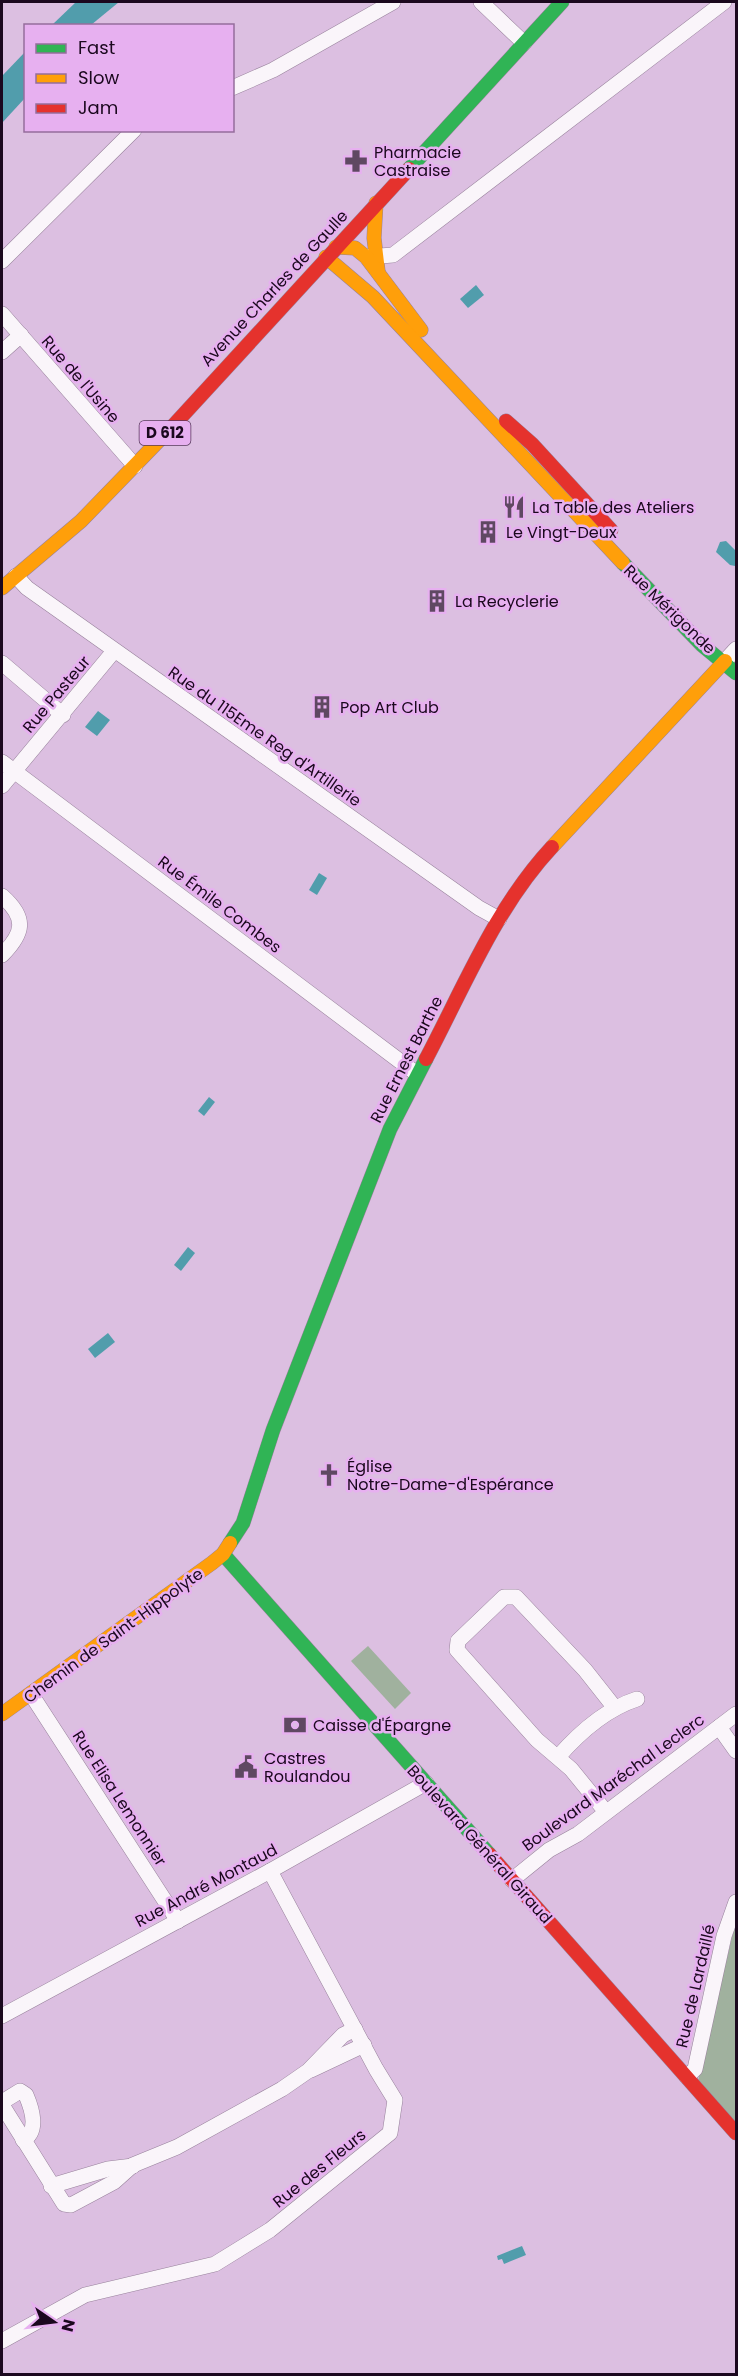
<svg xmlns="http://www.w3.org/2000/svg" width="738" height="2376" viewBox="0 0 738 2376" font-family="Poppins,sans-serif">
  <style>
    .green { fill: #a0b19e }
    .water { fill: #519dac }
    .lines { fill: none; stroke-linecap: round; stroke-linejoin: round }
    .street-casing { stroke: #98829c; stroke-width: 16 }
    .fast-casing { stroke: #98829c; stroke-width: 15 }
    .slow-casing { stroke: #98829c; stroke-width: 15 }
    .jam-casing { stroke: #98829c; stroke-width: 15 }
    .street { stroke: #faf5fa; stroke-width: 15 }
    .fast { stroke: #30b455; stroke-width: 14 }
    .slow { stroke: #ff9f0a; stroke-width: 14 }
    .jam { stroke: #e5322d; stroke-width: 14 }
    .labels { text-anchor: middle; stroke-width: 5; stroke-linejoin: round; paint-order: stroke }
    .shield { fill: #e7b0f0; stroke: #583a5d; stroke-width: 1.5 }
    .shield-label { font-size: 15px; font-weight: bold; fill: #1b081e }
    .poi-label { font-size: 16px; fill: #1b081e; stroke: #e7b0f0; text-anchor: start }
    .street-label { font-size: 16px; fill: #1b081e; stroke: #e7b0f0 }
  </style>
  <rect width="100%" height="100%" fill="#dcbfe1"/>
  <g class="green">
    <polygon points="368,1646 411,1693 395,1709 351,1661"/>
    <polygon points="736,1920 736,2124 698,2081"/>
  </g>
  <g class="water">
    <polygon points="76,2 119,2 91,25 52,25"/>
    <polygon points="25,52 25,98 2,123 2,76"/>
    <polygon points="476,285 484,295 468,308 460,299"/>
    <polygon points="726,541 736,551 735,566 730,565 716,552 720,542"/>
    <polygon points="98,711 110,720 97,736 85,727"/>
    <polygon points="319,873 327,878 317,895 309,890"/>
    <polygon points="209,1097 215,1102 204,1116 198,1111"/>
    <polygon points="188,1247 195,1253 181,1271 174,1265"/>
    <polygon points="108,1333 115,1342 95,1358 88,1349"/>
    <polygon points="522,2246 526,2255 504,2264 502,2259 498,2260 497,2256"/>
  </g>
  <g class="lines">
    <g class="street-casing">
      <g id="street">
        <polyline points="481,2 524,43"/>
        <polyline points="232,88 273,70 393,2"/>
        <polyline points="367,257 393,255 724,2"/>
        <polyline points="2,261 134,130"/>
        <polyline points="2,314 135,466"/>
        <polyline points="2,352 21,335"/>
        <polyline points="16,576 27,588 479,908 499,919"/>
        <polyline points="725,661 736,649"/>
        <polyline points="2,663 63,715"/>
        <polyline points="2,762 417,1074"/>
        <polyline points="2,786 114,651"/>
        <path d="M 2,896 C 27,918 24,933 2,955"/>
        <polyline points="31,1694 178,1921"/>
        <polyline points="719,1727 736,1751"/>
        <path d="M 558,1757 C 579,1733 606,1709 637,1699"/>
        <polyline points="606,1812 571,1769 537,1740 457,1650 458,1641 504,1597 516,1597 585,1670 615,1708"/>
        <polyline points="512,1880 549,1850 578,1834 736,1714"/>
        <polyline points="2,2016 270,1871 426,1783"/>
        <polyline points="311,2070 364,2045"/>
        <polyline points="687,2077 695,2069 724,1936 736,1902"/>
        <path d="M 2,2102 L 20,2091 L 26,2095 C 32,2109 39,2132 23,2140"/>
        <polyline points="2,2105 64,2204 71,2205 114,2182 133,2165 177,2147 282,2089 308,2071 343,2035 355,2029"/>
        <polyline points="51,2186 108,2169 133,2166"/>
        <polyline points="2,2341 85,2295 215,2264 270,2230 390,2133 395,2100 376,2069 270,1871"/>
      </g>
    </g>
    <g class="fast-casing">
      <g id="fast">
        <polyline points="409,169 562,2"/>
        <polyline points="623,563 702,645 736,673"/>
        <polyline points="230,1543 243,1523 273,1430 390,1129 426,1059"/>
        <polyline points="223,1554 489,1854"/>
      </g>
    </g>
    <g class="slow-casing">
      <g id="slow">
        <polyline points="376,203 374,238 378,271"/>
        <polyline points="336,247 355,248 366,257 421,330"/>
        <polyline points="326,257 373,297 623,563"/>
        <polyline points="2,588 81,521 172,427"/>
        <polyline points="552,847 725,661"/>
        <polyline points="2,1714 212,1563 223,1554 230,1543"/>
      </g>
    </g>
    <g class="jam-casing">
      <g id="jam">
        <polyline points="506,421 532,444 611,530"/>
        <polyline points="172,427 409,169"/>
        <path d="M 426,1059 C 464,987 496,907 552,847"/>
        <polyline points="489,1854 736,2133"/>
      </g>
    </g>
    <use href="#street" class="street"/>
    <use href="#fast" class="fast"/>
    <use href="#slow" class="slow"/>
    <use href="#jam" class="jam"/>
  </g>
  <defs>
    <g id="pharmacy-bare" transform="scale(1.8)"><path d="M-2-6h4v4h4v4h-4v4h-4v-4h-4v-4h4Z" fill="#5f4862" stroke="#e7b0f0" stroke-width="2.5" paint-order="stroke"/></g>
    <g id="restaurant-bare" transform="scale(1.8)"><path d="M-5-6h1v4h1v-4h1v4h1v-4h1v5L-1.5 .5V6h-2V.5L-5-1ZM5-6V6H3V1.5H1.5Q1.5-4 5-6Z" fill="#5f4862" stroke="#e7b0f0" stroke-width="2.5" paint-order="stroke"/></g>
    <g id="building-bare" transform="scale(1.8)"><path d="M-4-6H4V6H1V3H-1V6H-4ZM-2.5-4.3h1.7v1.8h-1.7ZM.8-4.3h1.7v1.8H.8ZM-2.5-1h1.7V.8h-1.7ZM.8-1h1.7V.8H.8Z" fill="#5f4862" stroke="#e7b0f0" stroke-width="2.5" paint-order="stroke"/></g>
    <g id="church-bare" transform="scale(1.8)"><path d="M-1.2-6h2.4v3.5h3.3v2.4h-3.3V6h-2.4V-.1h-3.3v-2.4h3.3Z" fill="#5f4862" stroke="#e7b0f0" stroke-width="2.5" paint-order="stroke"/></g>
    <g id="bank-bare" transform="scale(1.8)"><path d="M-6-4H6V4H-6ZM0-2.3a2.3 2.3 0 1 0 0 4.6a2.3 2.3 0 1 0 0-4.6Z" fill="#5f4862" stroke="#e7b0f0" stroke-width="2.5" paint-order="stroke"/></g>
    <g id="civic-bare" transform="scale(1.8)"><path d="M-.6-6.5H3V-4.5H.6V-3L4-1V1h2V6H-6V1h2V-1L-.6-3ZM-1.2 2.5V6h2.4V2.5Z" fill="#5f4862" stroke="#e7b0f0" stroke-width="2.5" paint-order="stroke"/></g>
  </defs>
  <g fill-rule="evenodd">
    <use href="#pharmacy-bare" x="356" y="161"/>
    <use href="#restaurant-bare" x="514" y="507"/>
    <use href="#building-bare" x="488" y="532"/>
    <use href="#building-bare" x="437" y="601"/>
    <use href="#building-bare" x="322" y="707"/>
    <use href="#church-bare" x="329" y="1475"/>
    <use href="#bank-bare" x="295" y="1725"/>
    <use href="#civic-bare" x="246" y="1767"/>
  </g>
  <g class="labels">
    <rect class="shield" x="139.5" y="421" width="51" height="24" rx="4.5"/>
    <g class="shield-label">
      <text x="165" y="438">D 612</text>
    </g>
    <g class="poi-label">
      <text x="374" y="158">Pharmacie<tspan x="374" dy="18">Castraise</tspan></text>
      <text x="532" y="513">La Table des Ateliers</text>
      <text x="506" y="538">Le Vingt-Deux</text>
      <text x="455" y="607">La Recyclerie</text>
      <text x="340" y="713">Pop Art Club</text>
      <text x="347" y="1472">Église<tspan x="347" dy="18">Notre-Dame-d'Espérance</tspan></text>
      <text x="313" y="1731">Caisse d'Épargne</text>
      <text x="264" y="1764">Castres<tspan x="264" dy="18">Roulandou</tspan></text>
    </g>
    <g class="street-label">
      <text transform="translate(274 288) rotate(-47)" y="6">Avenue Charles de Gaulle</text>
      <text transform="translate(81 379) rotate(49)" y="6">Rue de l'Usine</text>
      <text transform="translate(670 609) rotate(44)" y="6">Rue Mérigonde</text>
      <text transform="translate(56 694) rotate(-50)" y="6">Rue Pasteur</text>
      <text transform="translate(265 736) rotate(35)" y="6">Rue du 115Eme Reg d'Artillerie</text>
      <text transform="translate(220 904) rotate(37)" y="6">Rue Émile Combes</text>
      <text transform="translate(406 1059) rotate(-63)" y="6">Rue Ernest Barthe</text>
      <text transform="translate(113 1635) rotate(-36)" y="6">Chemin de Saint-Hippolyte</text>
      <text transform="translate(613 1782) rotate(-36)" y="6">Boulevard Maréchal Leclerc</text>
      <text transform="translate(120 1798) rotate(57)" y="6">Rue Elisa Lemonnier</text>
      <text transform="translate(480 1844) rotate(48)" y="6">Boulevard Général Giraud</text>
      <text transform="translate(206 1885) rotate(-28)" y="6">Rue André Montaud</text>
      <text transform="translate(695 1986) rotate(-77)" y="6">Rue de Lardaillé</text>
      <text transform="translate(319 2168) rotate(-39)" y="6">Rue des Fleurs</text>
    </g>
  </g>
  <rect width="738" height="2376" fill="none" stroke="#1b081e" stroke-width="6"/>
  <rect x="24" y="24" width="210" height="108" fill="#e7b0f0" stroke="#956d9c" stroke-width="1.5"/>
  <rect x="36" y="44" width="30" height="9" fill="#30b455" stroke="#956d9c" stroke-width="1.5"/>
  <text x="78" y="54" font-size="18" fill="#1b081e">Fast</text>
  <rect x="36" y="74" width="30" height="9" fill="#ff9f0a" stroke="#956d9c" stroke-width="1.5"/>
  <text x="78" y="84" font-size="18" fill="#1b081e">Slow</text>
  <rect x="36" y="104" width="30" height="9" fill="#e5322d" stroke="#956d9c" stroke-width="1.5"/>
  <text x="78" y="114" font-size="18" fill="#1b081e">Jam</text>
  <g transform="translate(54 2322) rotate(104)" stroke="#e7b0f0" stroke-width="4.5" paint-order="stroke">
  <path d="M0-4.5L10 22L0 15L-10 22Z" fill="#1b081e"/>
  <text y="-9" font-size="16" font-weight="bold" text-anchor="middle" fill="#1b081e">N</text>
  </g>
</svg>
